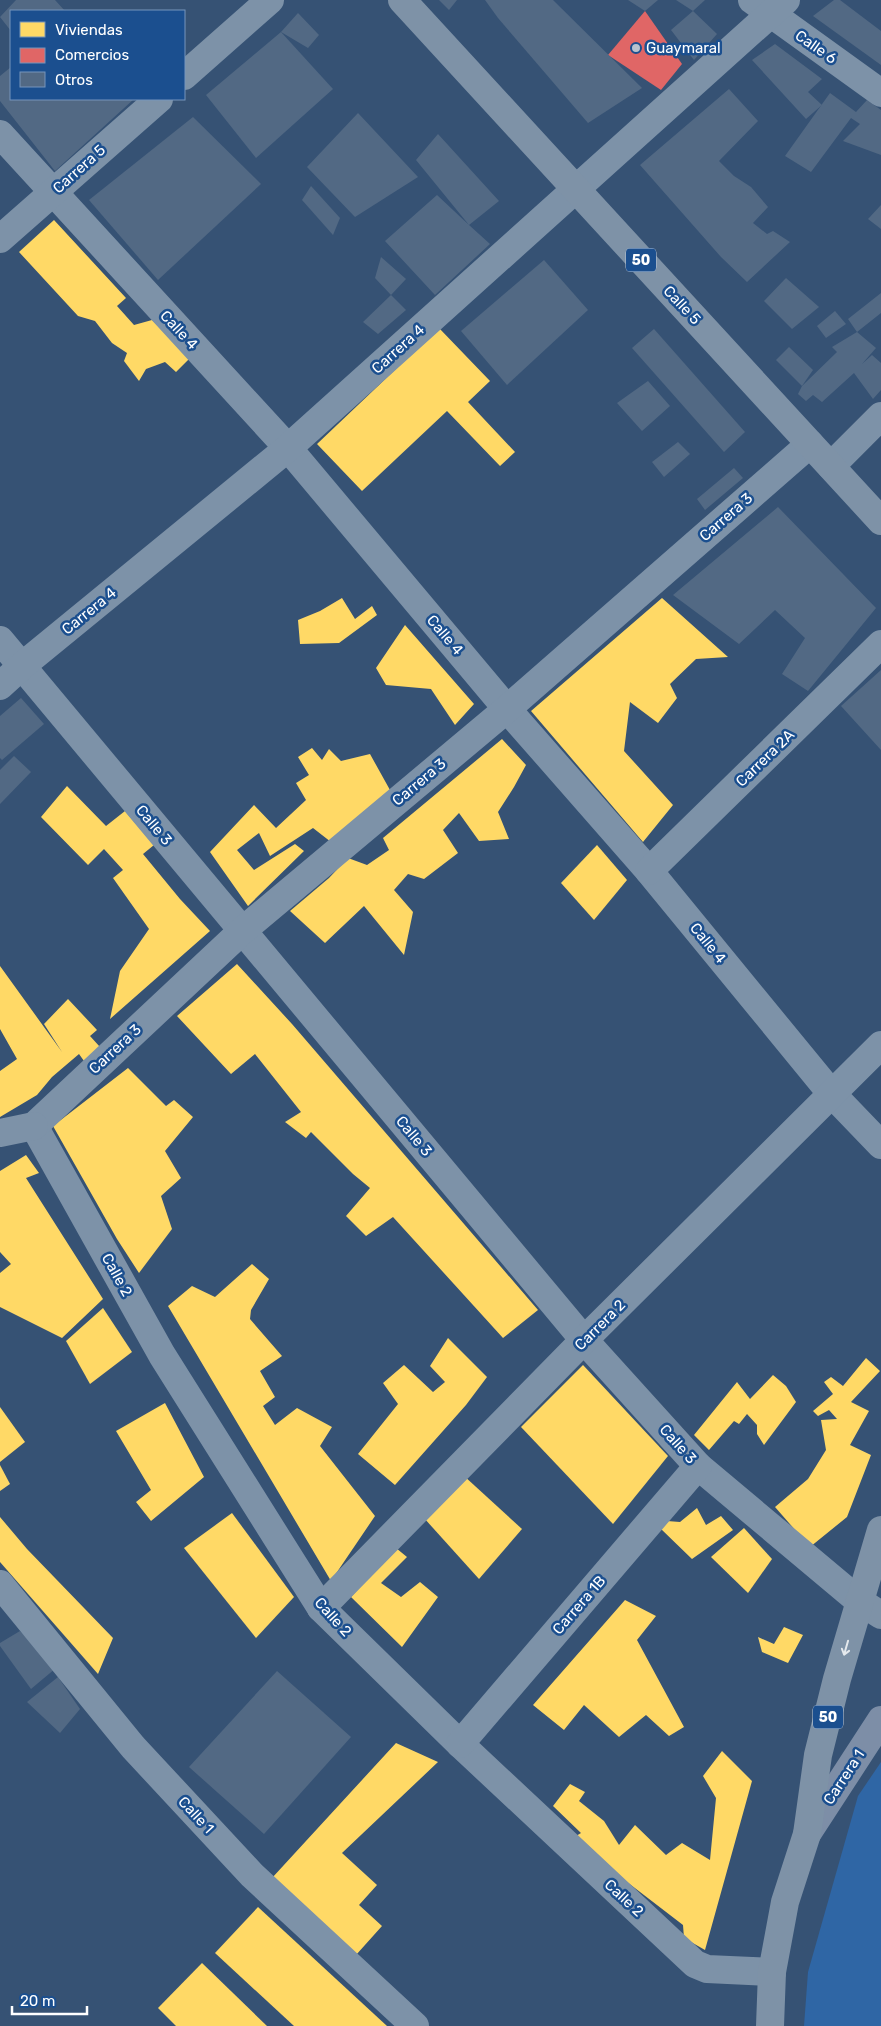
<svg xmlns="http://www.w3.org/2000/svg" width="881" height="2026" viewBox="0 0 881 2026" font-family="Rubik,sans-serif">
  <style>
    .green { fill: #2f66a5 }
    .homes { fill: #ffd966 }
    .shops { fill: #e06666 }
    .building { fill: #526984 }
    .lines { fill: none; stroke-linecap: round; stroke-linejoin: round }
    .minor { stroke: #7d92a8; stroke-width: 28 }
    .major { stroke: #7d8ea7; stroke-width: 28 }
    .highway { stroke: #7e92a7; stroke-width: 28 }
    .oneway { stroke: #e5e9ed }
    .poi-dot { fill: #b9c2ce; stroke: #1b4f8f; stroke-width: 2 }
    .labels { text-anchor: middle; stroke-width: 5; stroke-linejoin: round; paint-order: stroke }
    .shield { fill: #1b4f8f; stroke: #bbcadd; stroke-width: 1 }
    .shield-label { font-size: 14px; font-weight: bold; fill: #fff }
    .street-label { font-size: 15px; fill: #fff; stroke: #1b4f8f }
    .poi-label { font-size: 15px; fill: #fff; stroke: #1b4f8f; text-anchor: start }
  </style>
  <rect width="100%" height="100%" fill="#365274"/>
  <polygon class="green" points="881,1762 881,2026 804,2026 808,1972 858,1796"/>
  <g class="homes">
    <polygon points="54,220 126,298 117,306 134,325 152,320 191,357 176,372 165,362 146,369 139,381 124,361 127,353 112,343 95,321 78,316 19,252"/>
    <polygon points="439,328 490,381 468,402 515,452 500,466 447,411 362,491 317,444"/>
    <polygon points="342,598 355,619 372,606 377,615 339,643 300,644 298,620 320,611"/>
    <polygon points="662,598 728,657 696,659 670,684 677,698 658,723 630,702 624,751 673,805 643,842 531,711"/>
    <polygon points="405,625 474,704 455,725 431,689 386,685 376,668"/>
    <polygon points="502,739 526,765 514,787 498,812 509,839 479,841 459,813 443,830 458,853 424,879 408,874 394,890 413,912 404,955 364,906 325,943 290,911 329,878 348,858 367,865 389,850 383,838"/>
    <polygon points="312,748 322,760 329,749 341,761 370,754 390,790 331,842 313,828 270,856 259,833 237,850 254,870 295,844 304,851 248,906 210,852 254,805 276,828 306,800 296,783 309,775 298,757"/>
    <polygon points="67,786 106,826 125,811 154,845 143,854 180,899 210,931 110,1019 120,971 149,929 113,878 123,870 104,849 88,865 41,817"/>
    <polygon points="597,845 627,880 594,920 561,883"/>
    <polygon points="237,964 292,1024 538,1310 503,1338 393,1217 366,1236 346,1216 370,1188 353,1174 311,1132 306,1138 285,1122 301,1112 255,1054 231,1074 177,1016"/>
    <polygon points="0,966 62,1052 44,1024 68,999 97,1030 90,1036 100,1047 84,1061 79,1054 52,1077 37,1095 0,1117 0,1071 17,1059 0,1029"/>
    <polygon points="128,1068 166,1106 174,1100 193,1117 165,1151 181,1178 161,1196 172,1229 139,1273 117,1239 53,1126"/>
    <polygon points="26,1155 39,1173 26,1178 103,1299 62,1338 0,1307 0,1273 11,1264 0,1252 0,1171"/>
    <polygon points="252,1264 269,1279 251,1310 250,1319 282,1356 260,1371 275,1397 263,1406 275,1425 297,1408 332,1427 320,1446 375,1516 331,1581 168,1306 192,1286 215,1297"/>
    <polygon points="103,1308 132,1352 90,1384 66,1341"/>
    <polygon points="448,1338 487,1377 466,1405 395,1485 358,1454 398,1404 383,1383 404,1365 433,1392 445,1382 430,1366"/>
    <polygon points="866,1358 880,1371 851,1402 869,1411 850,1445 871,1455 847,1517 810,1547 775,1507 808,1479 826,1450 821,1420 837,1419 829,1410 818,1416 813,1411 833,1394 824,1382 831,1377 843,1386"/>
    <polygon points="583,1365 668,1456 613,1524 521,1427"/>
    <polygon points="773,1375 786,1386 796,1402 764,1445 757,1434 757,1425 747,1414 739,1424 734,1421 709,1450 694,1435 737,1382 750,1399"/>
    <polygon points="165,1403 204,1477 151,1521 136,1502 151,1490 116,1431"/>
    <polygon points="0,1407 25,1442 0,1462"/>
    <polygon points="0,1465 10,1484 0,1491"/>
    <polygon points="463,1475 522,1529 479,1579 424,1518"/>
    <polygon points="697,1508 706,1525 721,1516 733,1530 692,1559 661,1529 667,1521 680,1522"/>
    <polygon points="232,1513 294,1597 256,1638 184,1548"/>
    <polygon points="0,1517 27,1549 113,1638 98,1674 0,1562"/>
    <polygon points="744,1528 772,1559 748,1593 711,1557"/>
    <polygon points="396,1548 407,1557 381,1583 401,1597 420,1582 438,1597 402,1647 351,1597"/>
    <polygon points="625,1600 656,1616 637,1640 684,1727 669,1736 646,1715 619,1737 584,1705 564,1730 533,1705"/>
    <polygon points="784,1627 803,1635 788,1663 762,1652 758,1637 774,1644"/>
    <polygon points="396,1743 438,1762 342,1853 377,1885 359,1905 382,1926 356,1955 272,1878"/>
    <polygon points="722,1751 752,1781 705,1950 684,1938 683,1925 571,1839 581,1833 553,1806 570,1784 585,1792 579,1801 604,1821 619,1845 635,1825 666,1855 682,1843 710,1860 716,1798 703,1776"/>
    <polygon points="258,1907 387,2026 294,2026 215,1953"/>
    <polygon points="202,1963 267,2026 176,2026 158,2008"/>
  </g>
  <polygon class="shops" points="645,11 682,64 661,90 608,55"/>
  <g class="building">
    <polygon points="16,0 55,0 65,11 11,11 11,31 0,17"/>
    <polygon points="439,0 457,0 449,10"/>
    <polygon points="485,0 553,0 642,88 588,123 498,18"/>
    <polygon points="628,0 658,0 645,11"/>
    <polygon points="676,0 705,0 693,11"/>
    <polygon points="834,0 840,0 881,31 881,65 813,16"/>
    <polygon points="693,11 717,34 694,60 671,30"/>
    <polygon points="298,13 319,35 308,48 281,32"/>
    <polygon points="281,32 333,89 256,158 206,95"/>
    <polygon points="775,44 822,79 808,92 822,105 806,119 752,60"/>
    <polygon points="11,67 11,99 134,99 55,171 0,101 0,76"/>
    <polygon points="729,89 758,121 719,161 734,176 751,187 768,207 753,223 767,234 773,231 790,242 747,282 721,257 640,165"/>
    <polygon points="830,93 856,112 867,100 881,110 881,155 843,141 860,124 851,118 811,172 785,156"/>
    <polygon points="358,113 418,177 355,217 307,167"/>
    <polygon points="193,117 261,184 158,280 89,200"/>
    <polygon points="438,134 499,201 469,225 490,244 435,295 385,241 437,195 469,225 416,160"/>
    <polygon points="311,186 340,218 333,235 302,200"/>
    <polygon points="881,205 881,229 868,219"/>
    <polygon points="381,257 406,279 391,295 375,278"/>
    <polygon points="544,260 588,310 507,385 461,331"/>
    <polygon points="786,278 819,307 792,329 764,301"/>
    <polygon points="881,293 881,313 857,332 876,348 862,364 872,355 881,363 881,390 873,399 854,373 822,402 813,395 806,401 798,394 802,386 837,352 832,347 857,332 848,319"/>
    <polygon points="391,295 406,310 378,334 363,322"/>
    <polygon points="835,311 846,324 826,338 817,326"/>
    <polygon points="654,329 745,432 724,452 632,348"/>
    <polygon points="789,347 813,370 802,386 776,360"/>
    <polygon points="648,381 670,406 642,431 617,403"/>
    <polygon points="678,442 690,454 664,477 652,462"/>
    <polygon points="734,468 743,478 705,510 697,499"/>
    <polygon points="778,507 876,608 808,691 782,674 805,638 775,610 739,644 673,595"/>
    <polygon points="881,670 881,750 841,706"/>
    <polygon points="21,698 44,724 2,760 0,758 0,716"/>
    <polygon points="14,756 31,772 0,804 0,770"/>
    <polygon points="20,1631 56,1668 31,1689 0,1646 0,1643"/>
    <polygon points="277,1671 351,1737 264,1834 189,1767"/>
    <polygon points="58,1677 80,1709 60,1733 27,1702"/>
  </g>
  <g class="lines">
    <g class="minor">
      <polyline points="752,0 881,93"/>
      <polyline points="184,76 270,0"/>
      <polyline points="0,134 288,448 507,709 649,871 831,1093 881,1145"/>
      <polyline points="0,239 159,99"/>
      <polyline points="831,466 881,416"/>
      <polyline points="0,640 584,1340 698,1466 859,1601"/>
      <polyline points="0,686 23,665 288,448 786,0"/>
      <polyline points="649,871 881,644"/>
      <polyline points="34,1126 162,1355 321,1608 460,1744 695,1964 707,1969 772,1972"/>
      <polyline points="34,1126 242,931 507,709 810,444"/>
      <polyline points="0,1133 34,1126"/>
      <polyline points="0,1584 133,1747 252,1875 415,2026"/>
      <polyline points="321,1608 584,1340 881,1045"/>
      <polyline points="460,1744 698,1466"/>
    </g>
    <polyline class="major" points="807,1834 881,1720"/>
    <g class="highway">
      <polyline points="402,0 881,521"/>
      <polyline points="859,1601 881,1615"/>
      <polyline points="770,2026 772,1972 785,1902 807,1834 818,1755 837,1679 881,1530"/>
    </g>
  </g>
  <defs><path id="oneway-shaft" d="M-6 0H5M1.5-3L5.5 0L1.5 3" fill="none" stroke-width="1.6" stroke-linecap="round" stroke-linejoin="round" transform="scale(1.25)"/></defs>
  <use class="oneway" href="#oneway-shaft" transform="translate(846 1648) rotate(106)"/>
  <circle class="poi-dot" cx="636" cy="48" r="5"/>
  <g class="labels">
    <g class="shield">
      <rect x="626" y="248.5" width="30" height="23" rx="4"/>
      <rect x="813" y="1705.5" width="30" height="23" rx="4"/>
    </g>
    <g class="shield-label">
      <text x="641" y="265">50</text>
      <text x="828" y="1722">50</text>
    </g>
    <g class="street-label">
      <text transform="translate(816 47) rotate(35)" y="5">Calle 6</text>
      <text transform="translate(79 169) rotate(-42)" y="5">Carrera 5</text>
      <text transform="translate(682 305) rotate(47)" y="5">Calle 5</text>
      <text transform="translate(179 330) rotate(47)" y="5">Calle 4</text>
      <text transform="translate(398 349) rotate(-42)" y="5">Carrera 4</text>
      <text transform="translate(726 517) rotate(-41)" y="5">Carrera 3</text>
      <text transform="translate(89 611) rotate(-39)" y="5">Carrera 4</text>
      <text transform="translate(445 635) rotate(50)" y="5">Calle 4</text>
      <text transform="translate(765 758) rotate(-44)" y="5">Carrera 2A</text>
      <text transform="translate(419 782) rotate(-40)" y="5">Carrera 3</text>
      <text transform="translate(154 825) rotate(50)" y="5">Calle 3</text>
      <text transform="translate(708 943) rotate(51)" y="5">Calle 4</text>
      <text transform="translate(115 1049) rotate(-43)" y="5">Carrera 3</text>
      <text transform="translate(414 1136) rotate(50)" y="5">Calle 3</text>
      <text transform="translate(117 1275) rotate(61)" y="5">Calle 2</text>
      <text transform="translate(600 1325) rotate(-45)" y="5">Carrera 2</text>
      <text transform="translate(678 1444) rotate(48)" y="5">Calle 3</text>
      <text transform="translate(579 1605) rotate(-49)" y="5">Carrera 1B</text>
      <text transform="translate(333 1617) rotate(48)" y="5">Calle 2</text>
      <text transform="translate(844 1777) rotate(-57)" y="5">Carrera 1</text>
      <text transform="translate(196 1815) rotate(47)" y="5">Calle 1</text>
      <text transform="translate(624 1898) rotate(43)" y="5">Calle 2</text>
    </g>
    <g class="poi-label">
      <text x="646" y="53">Guaymaral</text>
    </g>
  </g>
  <rect x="10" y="10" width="175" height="90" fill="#1b4f8f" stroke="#7695bc"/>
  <rect x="20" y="22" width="25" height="15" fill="#ffd966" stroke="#7695bc"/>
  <text x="55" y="35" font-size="15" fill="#ffffff">Viviendas</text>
  <rect x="20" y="48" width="25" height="15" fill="#e06666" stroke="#7695bc"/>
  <text x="55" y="60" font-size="15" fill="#ffffff">Comercios</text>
  <rect x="20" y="72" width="25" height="15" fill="#526984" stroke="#7695bc"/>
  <text x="55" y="85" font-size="15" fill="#ffffff">Otros</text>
  <path d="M12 2006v8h75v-8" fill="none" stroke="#ffffff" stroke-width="2.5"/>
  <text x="20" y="2006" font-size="15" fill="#ffffff" stroke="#1b4f8f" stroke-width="4" paint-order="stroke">20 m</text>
</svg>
